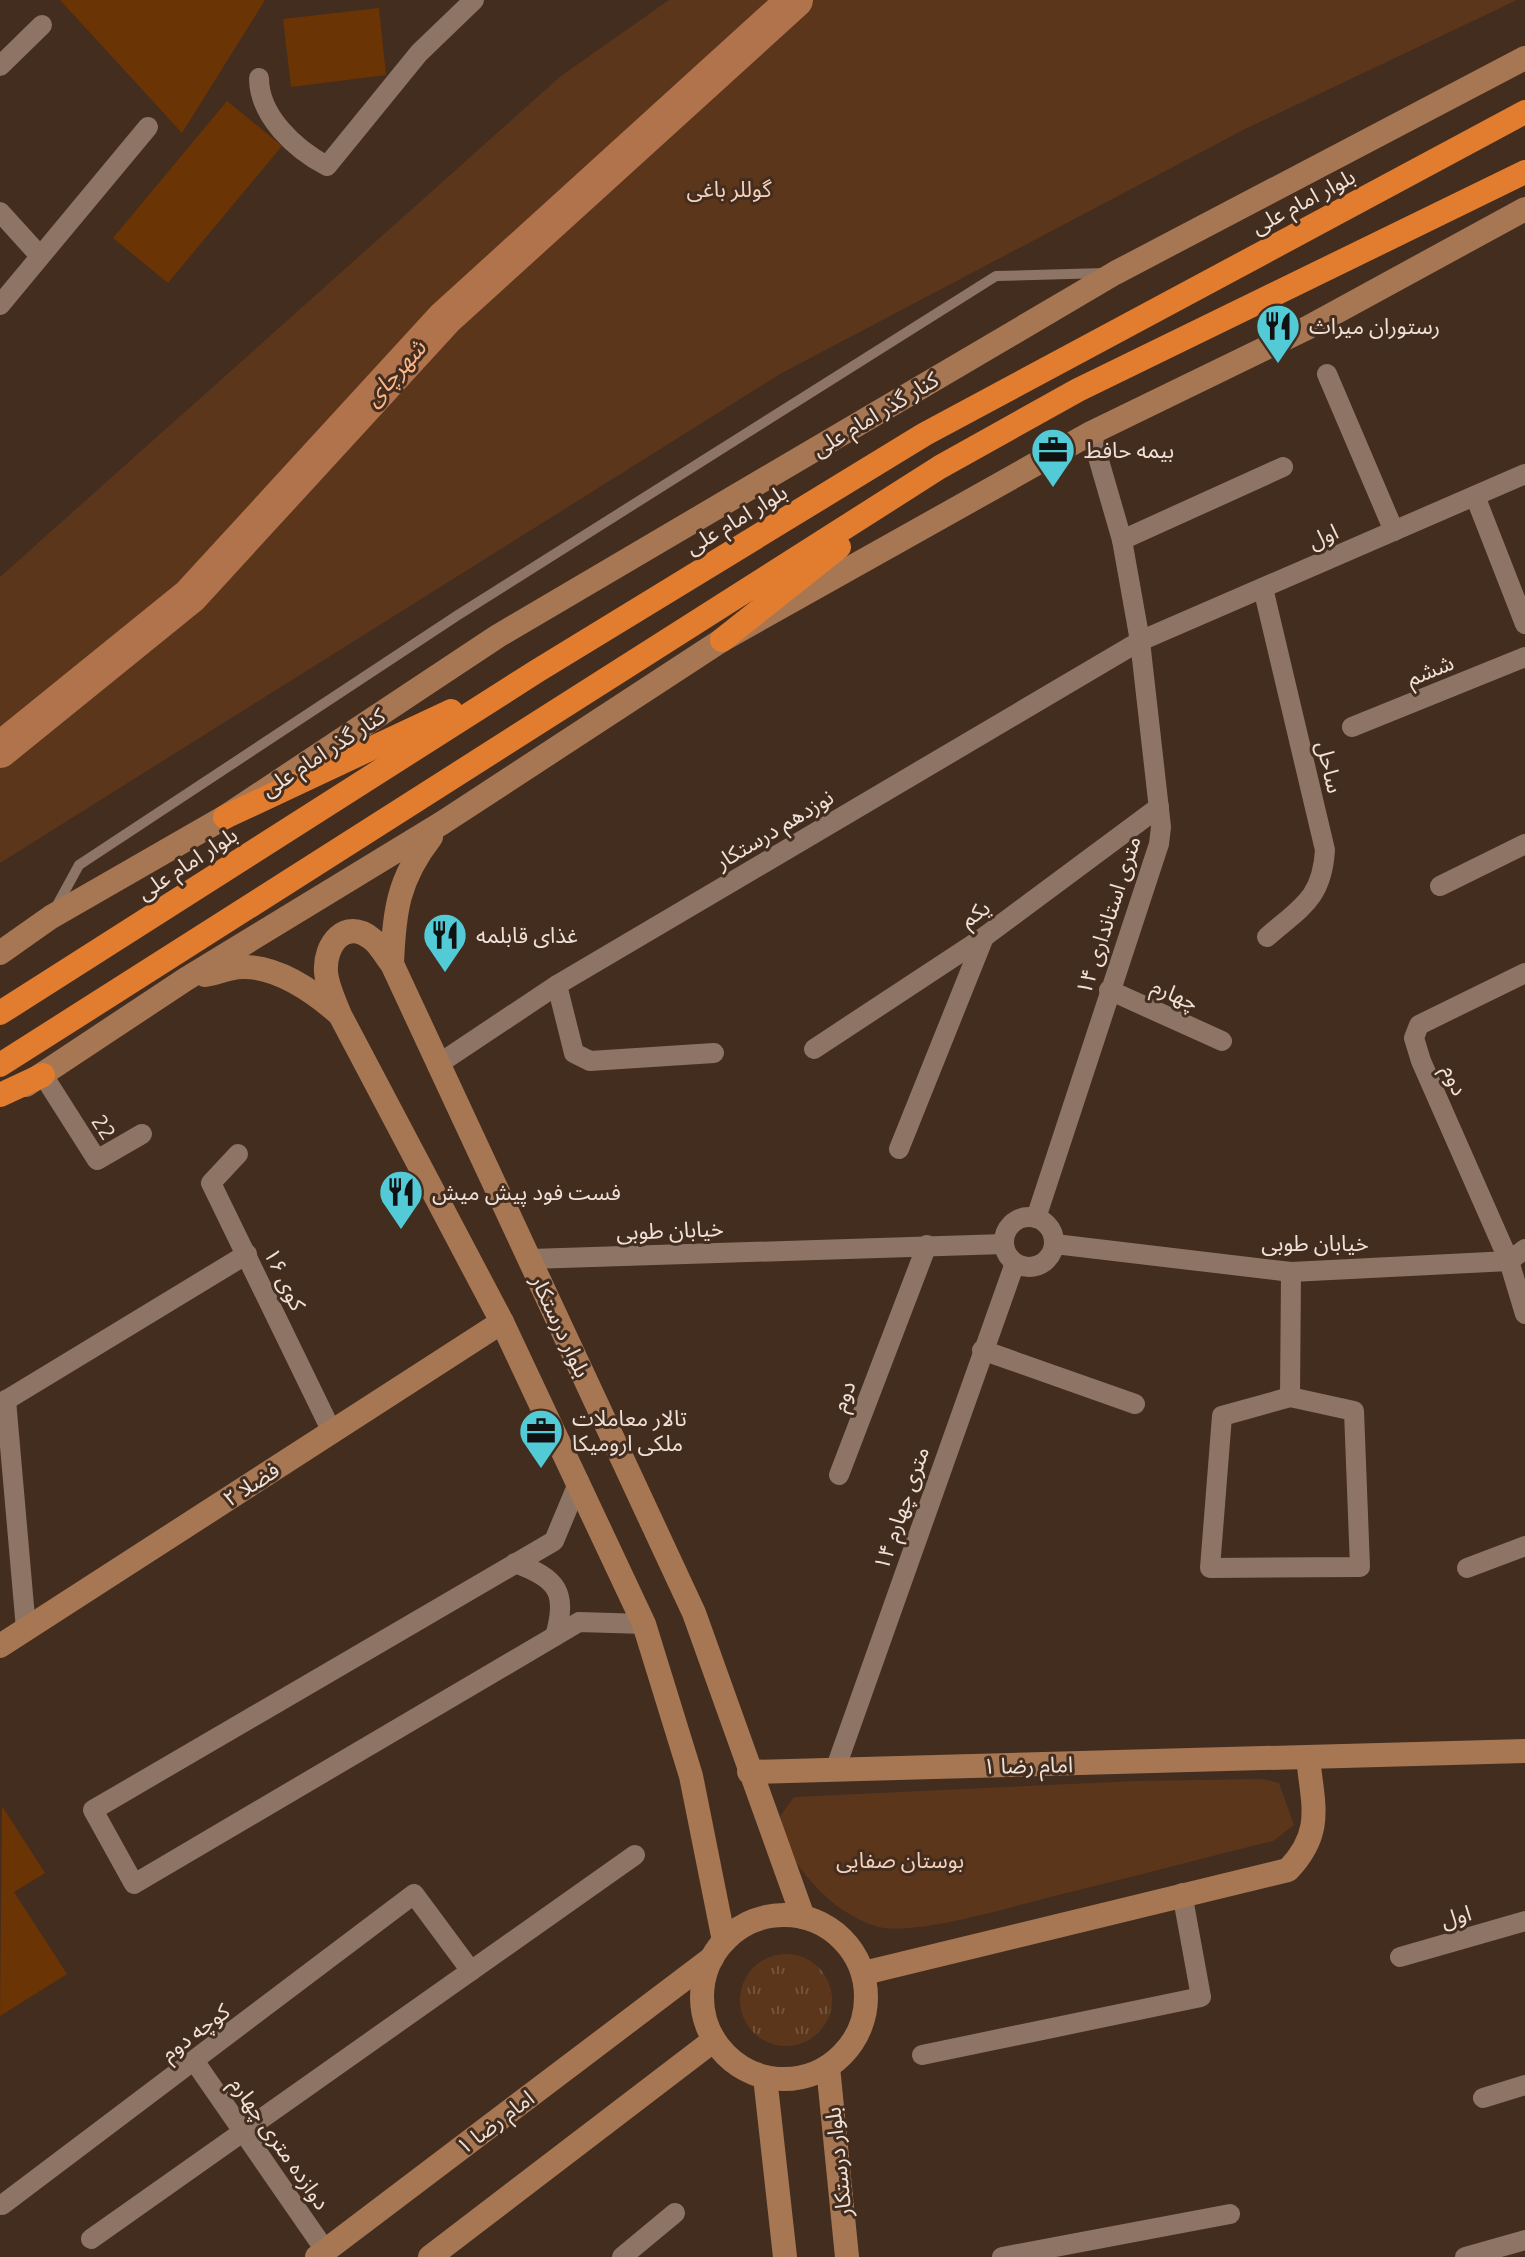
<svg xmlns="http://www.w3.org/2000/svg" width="1525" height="2257" viewBox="0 0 1525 2257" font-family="Ubuntu,'Noto Sans Arabic',sans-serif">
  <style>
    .grass { fill: url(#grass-tufts) }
    .park { fill: #5c361b }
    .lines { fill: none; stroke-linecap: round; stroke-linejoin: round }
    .river { stroke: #b0734b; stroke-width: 36 }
    .building { fill: #6b3405 }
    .lane { stroke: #8e7464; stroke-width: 10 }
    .street { stroke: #8e7464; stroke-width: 20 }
    .secondary { stroke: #a77754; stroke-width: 24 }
    .highway { stroke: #e27d2f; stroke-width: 24 }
    .labels { text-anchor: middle; stroke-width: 6; stroke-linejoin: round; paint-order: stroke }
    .park-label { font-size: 22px; fill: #f4d1bb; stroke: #432d1f }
    .street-label { font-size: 22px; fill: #f0e1d8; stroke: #432d1f }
    .poi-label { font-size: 22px; fill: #f0e1d8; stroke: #432d1f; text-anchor: start }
    .water-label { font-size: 24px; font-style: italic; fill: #fab689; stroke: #432d1f }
  </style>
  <defs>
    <pattern id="grass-tufts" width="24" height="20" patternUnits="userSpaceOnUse" patternTransform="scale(2)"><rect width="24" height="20" fill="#5c361b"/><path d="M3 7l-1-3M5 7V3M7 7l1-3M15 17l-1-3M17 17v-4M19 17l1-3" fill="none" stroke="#74533b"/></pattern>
  </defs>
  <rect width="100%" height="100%" fill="#432d1f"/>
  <circle class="grass" cx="786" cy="2000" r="46"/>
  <g class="park">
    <polygon points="669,0 1517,0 1245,129 780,374 0,863 0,577 561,76"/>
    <path d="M 1263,1779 L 1279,1783 L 1294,1825 L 1273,1841 C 1200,1859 1127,1878 1054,1896 C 1014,1906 911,1938 875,1926 C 830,1911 798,1871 777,1831 L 781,1815 L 794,1797 L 1136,1781 Z"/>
  </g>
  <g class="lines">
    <polyline class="river" points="0,750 190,596 445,318 795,0"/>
  </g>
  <g class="building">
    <polygon points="60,0 265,0 182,133"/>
    <polygon points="379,8 386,75 291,87 283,19"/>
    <polygon points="227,101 282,146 168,283 113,238"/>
    <polygon points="2,1806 45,1873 14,1892 67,1974 0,2016"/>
  </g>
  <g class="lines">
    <polyline class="lane" points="55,909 79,865 458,615 996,276 1105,273"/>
    <g class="street">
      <polyline points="0,66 42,25"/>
      <path d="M 259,78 C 259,116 295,149 327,166 L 419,53 L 474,0"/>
      <polyline points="0,212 40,256"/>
      <polyline points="0,305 148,127"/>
      <polyline points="1327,374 1394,531"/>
      <polyline points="1475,496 1525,624"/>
      <polyline points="1122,540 1283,467"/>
      <path d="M 1263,588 L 1325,850 C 1322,899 1301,907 1267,937"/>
      <polyline points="1352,727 1525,657"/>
      <polyline points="1440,886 1525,844"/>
      <polyline points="1525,973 1419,1025 1414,1038 1421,1061 1509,1261 1525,1314"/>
      <polyline points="557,985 574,1053 590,1061 714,1053"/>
      <polyline points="1109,990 1222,1041"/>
      <polyline points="814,1049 984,937 1159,807"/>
      <polyline points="437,1065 557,985 1140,641 1525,474"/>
      <polyline points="43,1075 97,1160 142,1134"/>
      <polyline points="899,1149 984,937"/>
      <polyline points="238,1154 211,1183 332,1432"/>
      <circle cx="1029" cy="1242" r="25"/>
      <polyline points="1036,1218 1159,844 1161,827 1140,641 1122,540 1091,433"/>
      <polyline points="1055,1244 1291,1272 1509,1261 1525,1249"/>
      <polyline points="530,1259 1004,1244"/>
      <polyline points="982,1350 1135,1404"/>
      <polygon points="1290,1397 1354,1411 1360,1567 1210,1568 1222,1416"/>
      <polyline points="1290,1397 1291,1272"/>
      <polyline points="6,1400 26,1629"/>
      <polyline points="0,1404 247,1254"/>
      <polyline points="839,1475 927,1245"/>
      <polyline points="579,1481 554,1541 93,1810 134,1884 579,1622 644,1624"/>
      <path d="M 515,1563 C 557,1578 568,1592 555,1636"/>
      <polyline points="1467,1568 1525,1546"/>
      <polyline points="835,1770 1015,1263"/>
      <polyline points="1400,1957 1525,1921"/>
      <polyline points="922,2055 1201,1997 1182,1893"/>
      <polyline points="195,2062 325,2250"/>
      <polyline points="1483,2098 1525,2085"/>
      <polyline points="2,2205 414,1894 471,1971"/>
      <polyline points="91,2239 635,1855"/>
      <polyline points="622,2257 675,2213"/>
      <polyline points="1002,2257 1230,2214"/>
      <polyline points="1465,2257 1525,2240"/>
    </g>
    <g class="secondary">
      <polyline points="0,953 51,917 225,817 498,636 1115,273 1525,58"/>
      <path d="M 392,964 C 394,912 398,879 431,837"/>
      <path d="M 205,975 C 217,973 230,967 242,967 C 277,966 314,992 338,1013"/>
      <polyline points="26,1085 186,979 442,823 722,640 1091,433 1307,328 1525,209"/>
      <polyline points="0,1646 502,1322"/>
      <polyline points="749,1772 1525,1751"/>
      <circle cx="784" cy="1997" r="82"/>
      <path d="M 724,1941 L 691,1776 L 644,1624 L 502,1322 L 340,1015 C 335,1002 327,986 326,972 C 324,945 345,917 372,939 C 380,945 386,957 392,964 L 694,1613 L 803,1917"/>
      <path d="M 864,1973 L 1288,1870 C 1324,1832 1313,1806 1308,1758"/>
      <polyline points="828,2067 847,2257"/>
      <polyline points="765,2077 785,2257"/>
      <polyline points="317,2257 712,1958"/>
      <polyline points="430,2257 714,2040"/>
    </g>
    <g class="highway">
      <polyline points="722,640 839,547"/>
      <polyline points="225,817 451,711"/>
      <polyline points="0,1013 537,671 925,434 1525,112"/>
      <polyline points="0,1065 940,467 1078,390 1525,172"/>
      <polyline points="0,1095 43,1075"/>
    </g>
  </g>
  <defs>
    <g id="restaurant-pin" transform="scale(2.3)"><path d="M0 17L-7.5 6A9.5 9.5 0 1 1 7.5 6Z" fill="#52cbd7" stroke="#432d1f"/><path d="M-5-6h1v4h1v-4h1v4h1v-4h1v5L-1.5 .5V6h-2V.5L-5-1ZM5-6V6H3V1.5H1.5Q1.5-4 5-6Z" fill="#111"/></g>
    <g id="office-pin" transform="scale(2.3)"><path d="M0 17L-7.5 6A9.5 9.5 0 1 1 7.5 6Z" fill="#52cbd7" stroke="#432d1f"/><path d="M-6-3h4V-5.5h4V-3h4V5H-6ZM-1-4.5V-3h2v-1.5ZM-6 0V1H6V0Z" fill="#111"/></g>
  </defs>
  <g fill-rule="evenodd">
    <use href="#restaurant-pin" x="1278" y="326"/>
    <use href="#office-pin" x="1053" y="450"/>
    <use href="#restaurant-pin" x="445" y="935"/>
    <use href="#restaurant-pin" x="401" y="1192"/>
    <use href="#office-pin" x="541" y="1431"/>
  </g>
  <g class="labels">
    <g class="park-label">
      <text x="729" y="197">گوللر باغی</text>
      <text x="900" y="1868">بوستان صفایی</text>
    </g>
    <g class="street-label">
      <text transform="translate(1303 201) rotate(-28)" y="8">بلوار امام علی</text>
      <text transform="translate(875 414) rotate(-31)" y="8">کنار گذر امام علی</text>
      <text transform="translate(736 519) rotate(-31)" y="8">بلوار امام علی</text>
      <text transform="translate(1323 536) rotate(-24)" y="8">اول</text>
      <text transform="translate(1430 670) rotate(-22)" y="8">ششم</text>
      <text transform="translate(323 752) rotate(-33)" y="8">کنار گذر امام علی</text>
      <text transform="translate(1330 767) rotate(77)" y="8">ساحل</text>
      <text transform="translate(774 829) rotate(-31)" y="8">نوزدهم درستکار</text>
      <text transform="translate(187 863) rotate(-33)" y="8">بلوار امام علی</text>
      <text transform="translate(975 913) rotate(-35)" y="8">یکم</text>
      <text transform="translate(1108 915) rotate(-72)" y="8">۱۴ متری استانداری</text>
      <text transform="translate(1175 994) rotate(24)" y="8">چهارم</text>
      <text transform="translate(1455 1080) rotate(66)" y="8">دوم</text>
      <text transform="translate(104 1127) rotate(57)" y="8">22</text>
      <text transform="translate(670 1230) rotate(-2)" y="8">خیابان طوبی</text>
      <text x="1315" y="1251">خیابان طوبی</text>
      <text transform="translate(285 1279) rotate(64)" y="8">کوی ۱۶</text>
      <text transform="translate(561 1326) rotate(65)" y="8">بلوار درستکار</text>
      <text transform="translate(843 1396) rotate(-69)" y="8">دوم</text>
      <text transform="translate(251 1484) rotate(-33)" y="8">فضلا ۲</text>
      <text transform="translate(901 1508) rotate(-71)" y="8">۱۴ متری چهارم</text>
      <text transform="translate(1028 1765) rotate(-1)" y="8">امام رضا ۱</text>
      <text transform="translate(1456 1916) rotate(-16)" y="8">اول</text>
      <text transform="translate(195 2032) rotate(-37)" y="8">کوچه دوم</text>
      <text transform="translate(495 2122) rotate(-37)" y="8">امام رضا ۱</text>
      <text transform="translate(280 2143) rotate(55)" y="8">دوازده متری چهارم</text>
      <text transform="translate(838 2162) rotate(-96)" y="8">بلوار درستکار</text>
    </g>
    <g class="poi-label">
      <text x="1309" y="334">رستوران میراث</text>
      <text x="1084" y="458">بیمه حافط</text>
      <text x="476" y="943">غذای قابلمه</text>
      <text x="432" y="1200">فست فود پیش میش</text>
      <text x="572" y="1426">تالار معاملات<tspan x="572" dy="25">ملکی ارومیکا</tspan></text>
    </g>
    <g class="water-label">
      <text transform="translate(395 373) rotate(-48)" y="8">شهرچای</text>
    </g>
  </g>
</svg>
